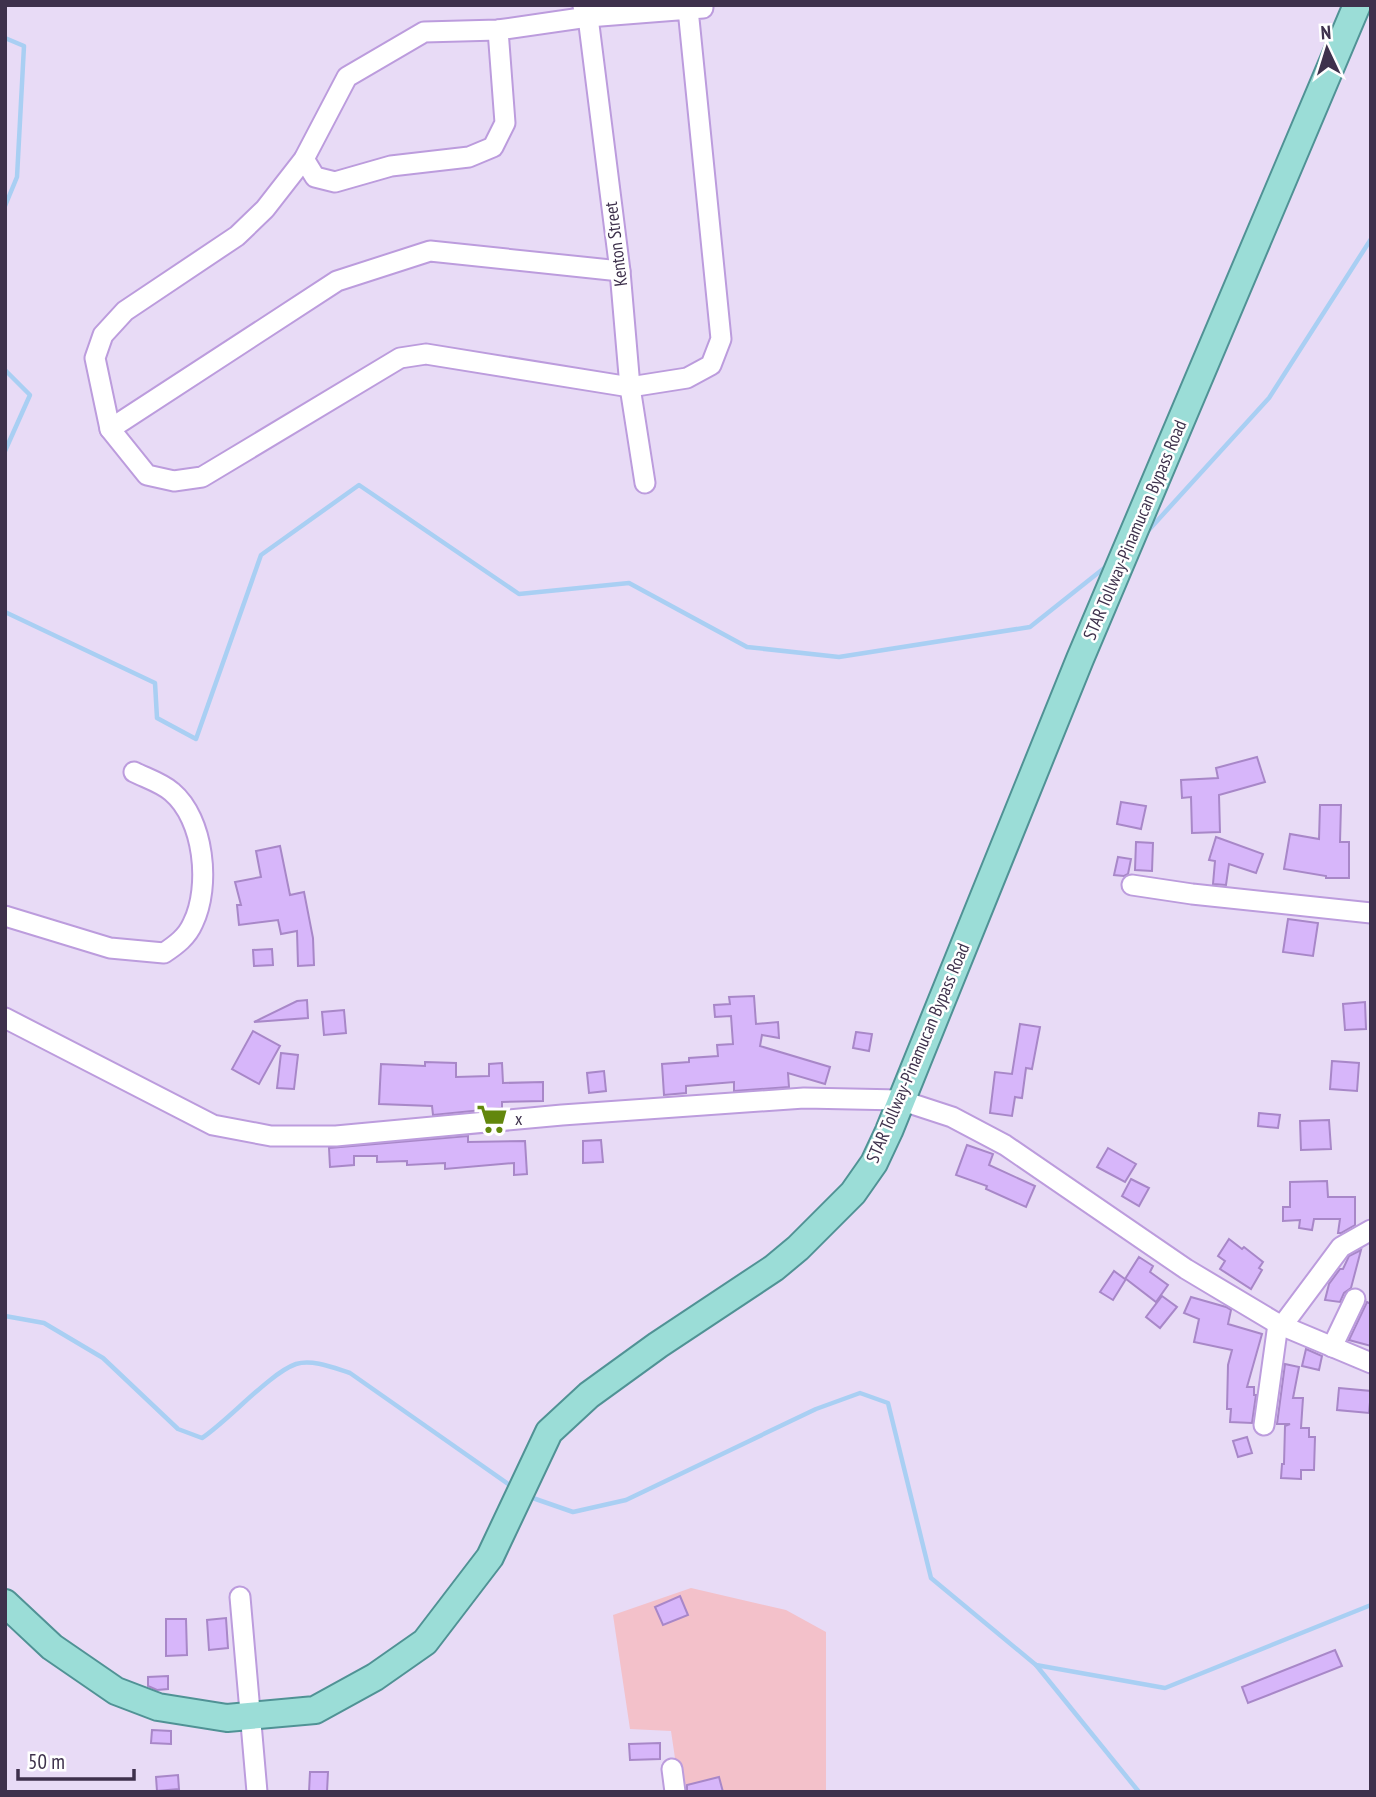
<svg xmlns="http://www.w3.org/2000/svg" width="1376" height="1797" viewBox="0 0 1376 1797" font-family="'PT Sans Narrow',sans-serif">
  <style>
    .green { fill: #f3c1ca }
    .lines { fill: none; stroke-linecap: round; stroke-linejoin: round }
    .stream { stroke: #a9cff3; stroke-width: 4.5 }
    .building { fill: #d7b6fa; stroke: #a887c8; stroke-width: 2 }
    .minor-casing { stroke: #bc9cdd; stroke-width: 23 }
    .major-casing { stroke: #509295; stroke-width: 30 }
    .minor { stroke: #fff; stroke-width: 19 }
    .major { stroke: #9bddd7; stroke-width: 26 }
    .labels { text-anchor: middle; stroke-width: 5; stroke-linejoin: round; paint-order: stroke }
    .street-label { font-size: 18px; fill: #3e314c; stroke: #fff }
    .poi-label { font-size: 18px; fill: #3e314c; stroke: #fff; text-anchor: start }
  </style>
  <rect width="100%" height="100%" fill="#e8dbf6"/>
  <polygon class="green" points="691,1588 786,1610 826,1632 826,1792 680,1792 671,1731 630,1729 613,1615"/>
  <g class="lines">
    <g class="stream">
      <polyline points="5,38 24,46 17,177 5,206"/>
      <polyline points="5,370 30,395 5,451"/>
      <polyline points="1147,532 1269,398 1371,239"/>
      <polyline points="5,612 155,683 157,718 196,739 261,555 359,485 519,594 629,583 747,647 839,657 1030,627 1108,565"/>
      <path d="M 5,1316 L 44,1323 L 103,1358 L 178,1429 L 202,1438 C 228,1421 270,1373 296,1364 C 313,1359 334,1368 350,1373 L 514,1488"/>
      <polyline points="527,1496 573,1512 626,1500 816,1409 860,1393 888,1403 931,1578 1036,1665 1165,1688 1371,1605"/>
      <polyline points="1036,1665 1139,1792"/>
    </g>
  </g>
  <g class="building">
    <polygon points="1257,757 1265,782 1219,795 1220,832 1192,833 1191,797 1182,798 1181,780 1218,778 1216,768"/>
    <polygon points="1121,802 1146,806 1141,829 1117,824"/>
    <polygon points="1320,805 1341,805 1340,842 1349,842 1349,878 1326,878 1326,876 1284,869 1290,834 1319,839"/>
    <polygon points="1216,837 1263,854 1256,873 1229,864 1226,885 1213,884 1215,861 1209,860"/>
    <polygon points="1136,842 1153,843 1152,871 1135,870"/>
    <polygon points="280,846 290,895 304,892 313,938 314,965 298,966 297,931 281,934 278,920 239,925 237,905 241,905 235,882 261,877 256,851"/>
    <polygon points="1118,857 1131,859 1128,874 1124,876 1114,875"/>
    <polygon points="1288,919 1318,923 1313,956 1283,952"/>
    <polygon points="272,949 273,965 254,966 253,950"/>
    <polygon points="754,996 756,1024 778,1022 779,1038 762,1035 760,1046 830,1067 825,1084 788,1073 789,1087 734,1091 734,1082 686,1086 686,1093 664,1095 662,1064 689,1062 689,1058 718,1056 717,1045 733,1044 731,1016 715,1017 714,1005 730,1004 729,997"/>
    <polygon points="307,1000 308,1018 254,1022 297,1001"/>
    <polygon points="1365,1002 1366,1029 1345,1030 1343,1004"/>
    <polygon points="344,1010 346,1033 324,1035 322,1012"/>
    <polygon points="1020,1024 1040,1027 1032,1069 1026,1068 1022,1098 1015,1097 1012,1116 990,1113 995,1072 1012,1074"/>
    <polygon points="253,1031 280,1046 259,1084 232,1069"/>
    <polygon points="856,1032 872,1034 869,1051 853,1048"/>
    <polygon points="281,1053 298,1055 294,1089 277,1088"/>
    <polygon points="1332,1061 1359,1063 1357,1091 1330,1089"/>
    <polygon points="425,1062 456,1063 456,1077 489,1076 489,1064 502,1063 503,1083 543,1082 543,1101 502,1102 502,1108 433,1115 432,1106 379,1104 381,1064 425,1066"/>
    <polygon points="604,1071 606,1091 589,1093 587,1073"/>
    <polygon points="1259,1113 1280,1115 1278,1128 1258,1126"/>
    <polygon points="1329,1120 1331,1149 1301,1150 1300,1121"/>
    <polygon points="468,1136 468,1142 525,1141 527,1174 514,1175 514,1163 445,1169 445,1163 407,1165 407,1161 377,1162 377,1156 354,1156 354,1165 330,1167 329,1148"/>
    <polygon points="601,1140 603,1162 583,1163 583,1141"/>
    <polygon points="967,1145 993,1154 989,1165 1035,1186 1026,1207 986,1189 987,1186 956,1175"/>
    <polygon points="1108,1148 1136,1164 1125,1182 1097,1167"/>
    <polygon points="1131,1179 1149,1188 1139,1206 1122,1196"/>
    <polygon points="1327,1181 1328,1197 1355,1197 1355,1225 1341,1233 1338,1233 1340,1219 1314,1219 1312,1230 1299,1228 1300,1220 1283,1221 1283,1207 1290,1207 1290,1182"/>
    <polygon points="1229,1239 1242,1249 1244,1247 1263,1262 1259,1268 1262,1270 1251,1289 1220,1269 1225,1261 1218,1256"/>
    <polygon points="1361,1250 1351,1288 1344,1293 1340,1302 1325,1300 1329,1284 1340,1269 1343,1269 1349,1256"/>
    <polygon points="1139,1257 1153,1266 1150,1272 1168,1285 1156,1302 1126,1279 1113,1300 1100,1292 1114,1271 1125,1279"/>
    <polygon points="1162,1296 1177,1307 1160,1328 1146,1317"/>
    <polygon points="1191,1297 1226,1307 1231,1310 1228,1324 1262,1334 1247,1387 1254,1387 1254,1395 1256,1395 1252,1423 1230,1422 1231,1409 1227,1409 1228,1365 1232,1350 1194,1342 1199,1319 1184,1313"/>
    <polygon points="1367,1302 1371,1304 1371,1346 1349,1340"/>
    <polygon points="1306,1349 1322,1356 1319,1370 1302,1366"/>
    <polygon points="1285,1364 1299,1367 1293,1398 1303,1398 1301,1428 1309,1428 1309,1437 1315,1437 1314,1470 1301,1470 1301,1479 1281,1478 1282,1464 1284,1464 1285,1426 1290,1424 1277,1424"/>
    <polygon points="1339,1388 1371,1391 1369,1413 1337,1410"/>
    <polygon points="1247,1437 1252,1453 1238,1457 1233,1441"/>
    <polygon points="680,1596 688,1615 663,1625 655,1607"/>
    <polygon points="226,1618 228,1648 209,1650 207,1620"/>
    <polygon points="166,1619 186,1619 187,1655 166,1656"/>
    <polygon points="1335,1650 1342,1666 1248,1703 1242,1687"/>
    <polygon points="168,1676 168,1689 157,1690 148,1686 148,1677"/>
    <polygon points="152,1730 171,1731 171,1744 151,1743"/>
    <polygon points="660,1743 660,1759 630,1760 629,1744"/>
    <polygon points="310,1772 328,1772 327,1792 309,1792"/>
    <polygon points="178,1775 179,1789 157,1791 156,1777"/>
    <polygon points="719,1777 723,1792 687,1792 687,1785"/>
  </g>
  <g class="lines">
    <g class="minor-casing">
      <g id="minor">
        <polyline points="583,6 588,17 620,271 630,387 645,483"/>
        <polyline points="688,9 721,339 711,365 687,378 630,387 426,354 400,358 202,477 174,481 147,475 110,429 95,358 103,335 125,311 237,236 265,209 304,159 347,77 424,32 498,30 588,17 703,8"/>
        <polyline points="304,159 315,177 335,182 391,166 469,157 493,147 505,123 498,30"/>
        <polyline points="110,429 337,281 430,251 620,271"/>
        <polyline points="1132,885 1192,894 1371,913"/>
        <path d="M 5,916 L 110,948 L 164,953 C 176,945 187,937 193,923 C 211,886 204,819 172,792 C 162,783 146,778 134,772"/>
        <polyline points="5,1018 213,1125 271,1136 336,1136 562,1115 804,1098 900,1100 952,1117 1005,1145 1186,1269 1278,1324 1371,1363"/>
        <polyline points="1282,1326 1341,1247 1371,1230"/>
        <polyline points="1332,1347 1355,1299"/>
        <polyline points="1264,1425 1278,1324"/>
        <polyline points="240,1597 257,1792"/>
        <polyline points="672,1769 675,1792"/>
      </g>
    </g>
    <g class="major-casing">
      <polyline id="major" points="5,1603 52,1647 116,1691 158,1707 227,1718 315,1710 375,1677 425,1642 490,1557 549,1432 589,1395 658,1345 774,1268 798,1248 853,1193 874,1163 889,1131 1080,659 1357,5"/>
    </g>
    <use href="#minor" class="minor"/>
    <use href="#major" class="major"/>
  </g>
  <defs>
    <g id="supermarket-bare" transform="scale(2.415)"><path d="M-6-5.5h2.5l.6 2H6L4.5 2H-2.5L-4.4-4H-6ZM-1.5 3.2a1.3 1.3 0 1 0 .1 0ZM3 3.2a1.3 1.3 0 1 0 .1 0Z" fill="#62870c" stroke="#fff" stroke-width="2.5" paint-order="stroke"/></g>
  </defs>
  <g fill-rule="evenodd">
    <use href="#supermarket-bare" x="492" y="1119"/>
  </g>
  <g class="labels">
    <g class="street-label">
      <text transform="translate(616 244) rotate(-97)" y="6">Kenton Street</text>
      <text transform="translate(1135 530) rotate(-67)" y="6">STAR Tollway-Pinamucan Bypass Road</text>
      <text transform="translate(918 1053) rotate(-67)" y="6">STAR Tollway-Pinamucan Bypass Road</text>
    </g>
    <g class="poi-label">
      <text x="515" y="1125">x</text>
    </g>
  </g>
  <rect width="1376" height="1797" fill="none" stroke="#3e314c" stroke-width="14"/>
  <g transform="translate(1327 49) rotate(356)" stroke="#ffffff" stroke-width="5" paint-order="stroke">
  <path d="M0-5L12 26L0 18L-12 26Z" fill="#3e314c"/>
  <text y="-10" font-size="19" font-weight="bold" text-anchor="middle" fill="#3e314c">N</text>
  </g>
  <path d="M18 1769v10h116v-10" fill="none" stroke="#3e314c" stroke-width="3.5"/>
  <text x="28" y="1769" font-size="21" fill="#3e314c" stroke="#ffffff" stroke-width="5" paint-order="stroke">50 m</text>
</svg>
